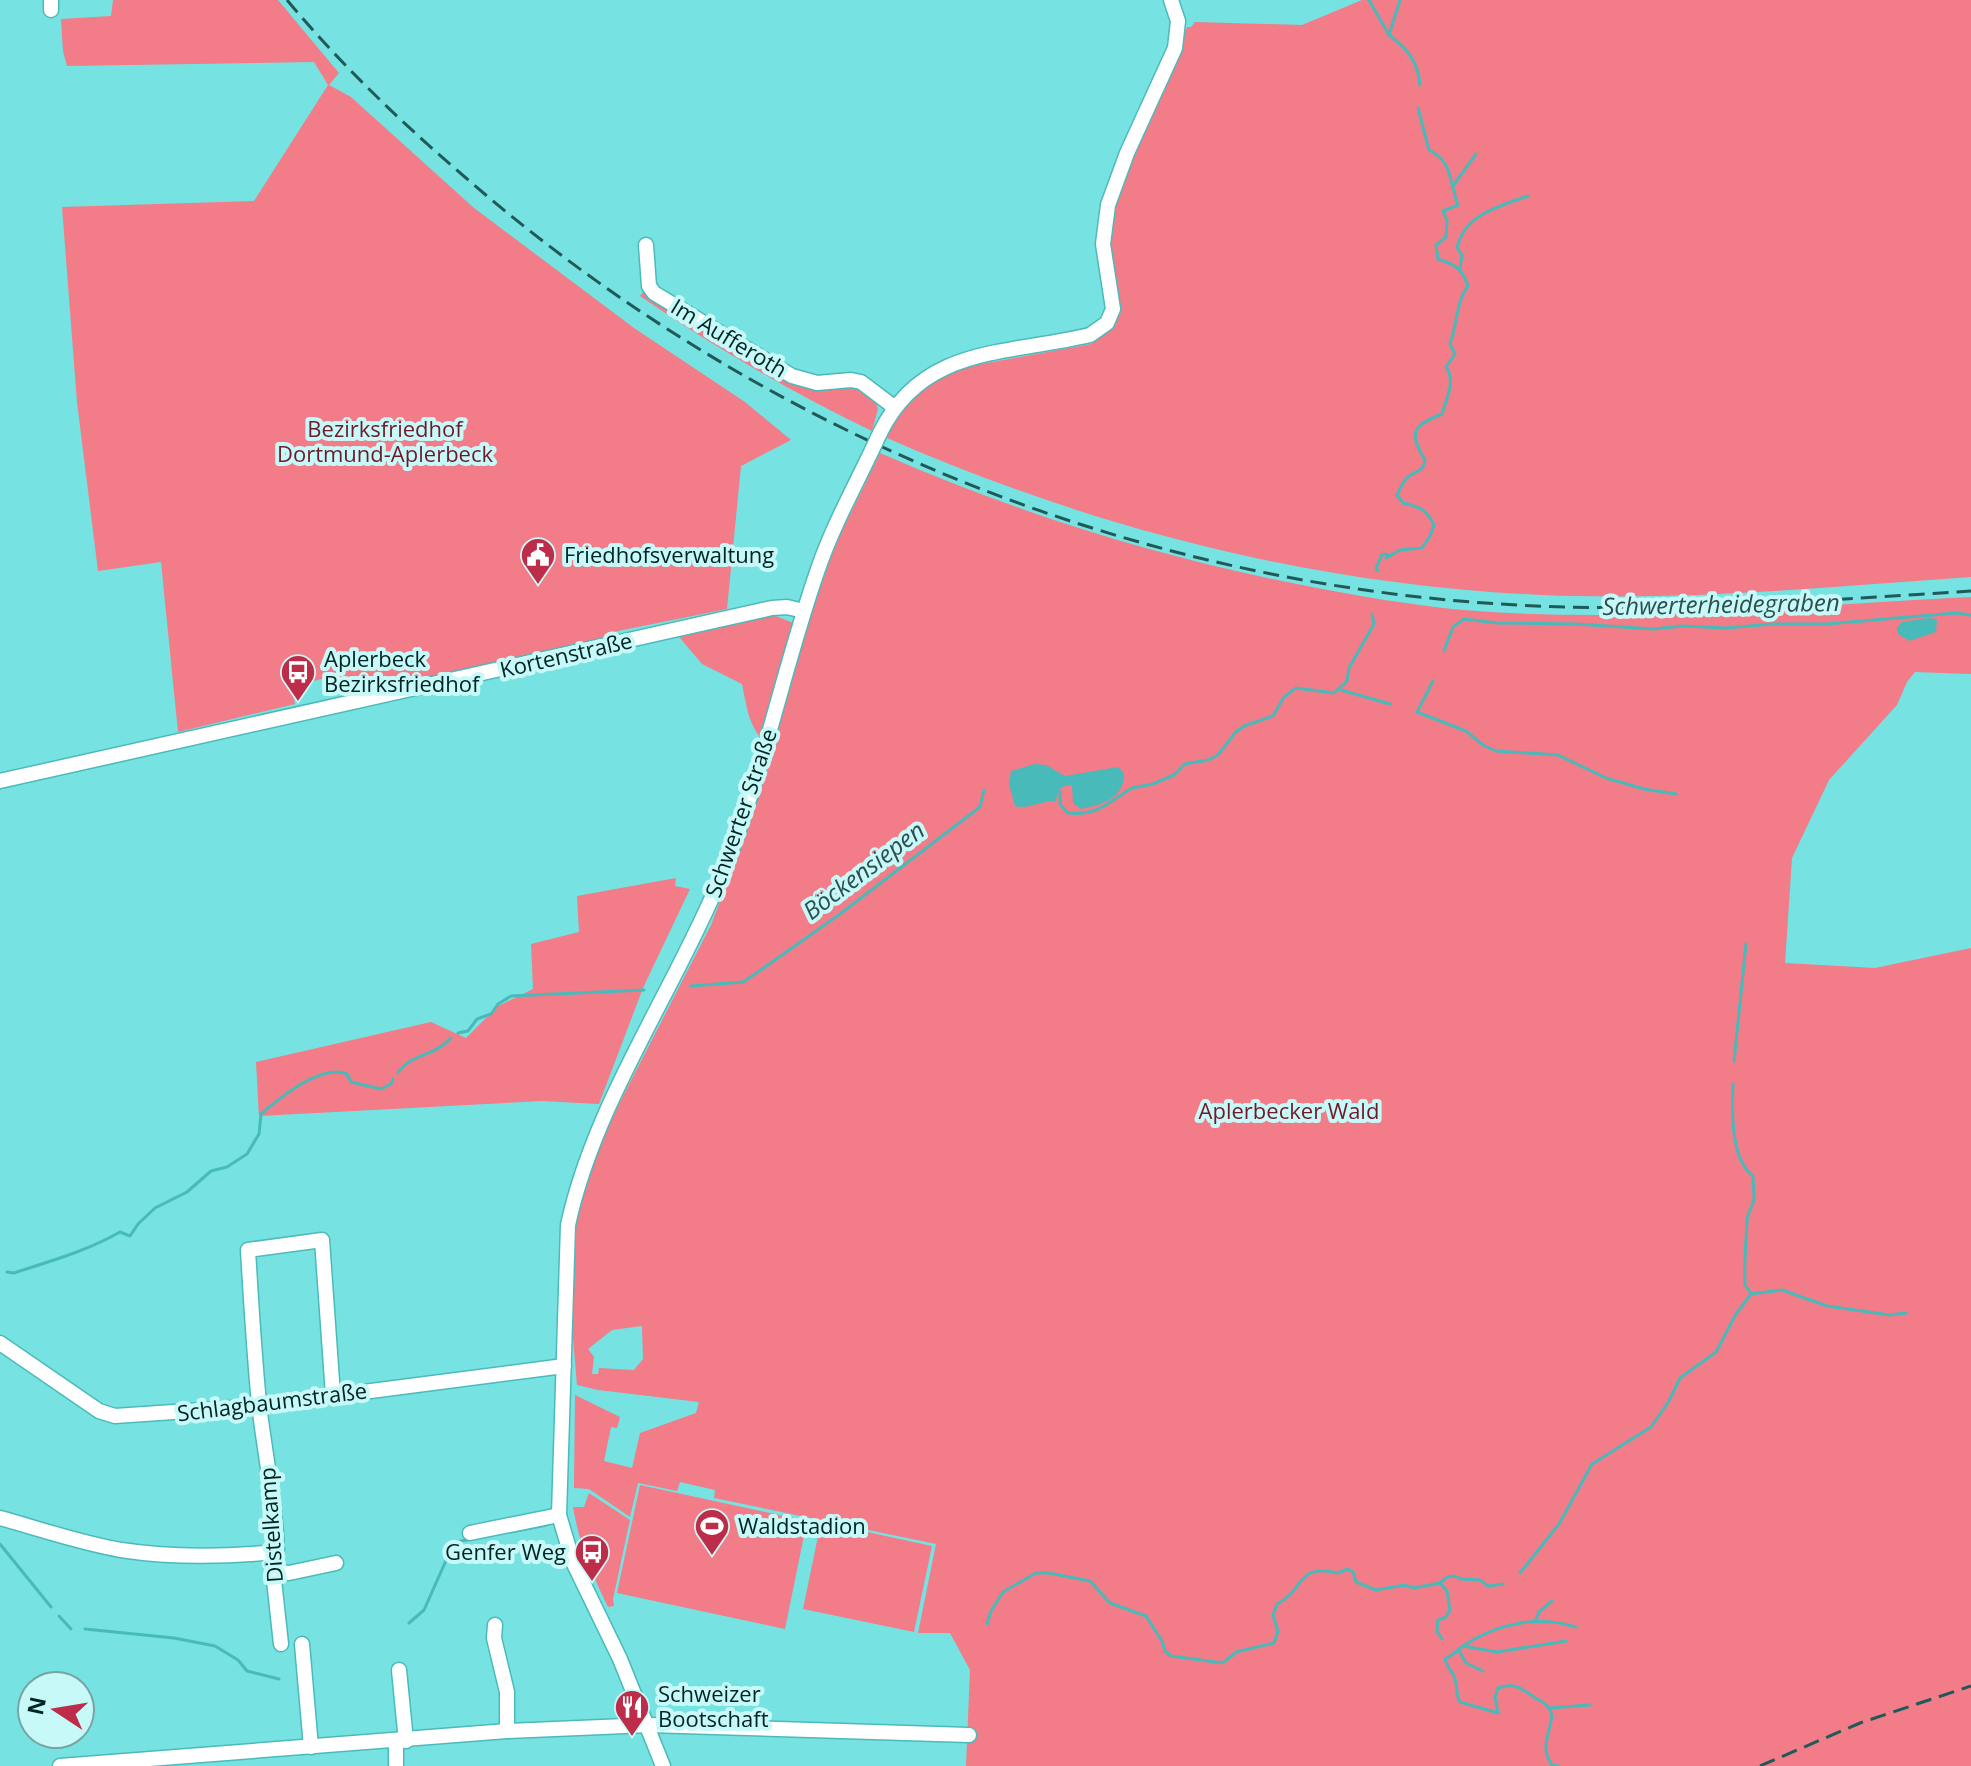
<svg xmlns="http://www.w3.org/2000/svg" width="1971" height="1766" viewBox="0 0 1971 1766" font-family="'Open Sans',sans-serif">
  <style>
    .green { fill: #f27c87; fill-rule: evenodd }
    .water { fill: #48baba }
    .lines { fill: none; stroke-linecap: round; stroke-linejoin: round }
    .stream { stroke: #48baba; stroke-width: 3 }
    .minor-casing { stroke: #4cbabb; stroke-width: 17 }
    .minor { stroke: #fff; stroke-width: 14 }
    .rail { stroke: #215959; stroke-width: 3; stroke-dasharray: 16 8; stroke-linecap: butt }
    .minor-bridge-casing { stroke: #4cbabb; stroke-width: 17; stroke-linecap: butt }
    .minor-bridge { stroke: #fff; stroke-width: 14 }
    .labels { text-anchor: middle; stroke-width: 8; stroke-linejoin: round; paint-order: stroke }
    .street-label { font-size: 22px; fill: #002424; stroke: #c8f9f9 }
    .park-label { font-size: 22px; fill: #701a29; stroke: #c8f9f9 }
    .poi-label { font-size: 22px; fill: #002424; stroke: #c8f9f9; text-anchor: start }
    .water-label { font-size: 24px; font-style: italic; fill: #2c4e4e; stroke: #c8f9f9 }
  </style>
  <rect width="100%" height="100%" fill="#76e2e2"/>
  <g class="green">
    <polygon points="113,0 278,0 339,73 329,85 351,97 474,208 634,328 745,402 791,440 741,466 727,609 618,631 598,639 391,687 373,686 336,694 331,677 291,686 295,704 178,732 161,562 98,571 77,402 62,207 254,201 328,85 314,62 67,66 63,51 61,19 111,16"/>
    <path d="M 1362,0 L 1971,0 L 1971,577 C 1829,587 1685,601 1542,595 C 1314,585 1095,529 887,438 L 895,420 L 912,397 L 954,369 L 1091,344 L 1114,327 L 1120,313 L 1119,293 L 1105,244 L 1114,197 L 1187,27 L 1191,27 L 1195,22 L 1302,25 Z"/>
    <path d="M 644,291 L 803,384 L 848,386 L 864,392 L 875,400 L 878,409 L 872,431 C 791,392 714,347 640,296 Z"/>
    <path d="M 880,453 C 1020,514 1157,557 1307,586 C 1359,596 1410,605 1463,610 C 1634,624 1800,605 1971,597 L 1971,674 L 1915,672 L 1907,682 L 1897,705 L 1829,780 L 1792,858 L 1785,963 L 1875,968 L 1971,948 L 1971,1766 L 966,1766 L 970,1670 L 950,1633 L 918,1633 L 936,1544 L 714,1498 L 715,1490 L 680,1482 L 677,1491 L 638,1483 L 630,1517 L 589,1489 L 574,1488 L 575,1395 L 620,1417 L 617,1428 L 611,1427 L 604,1461 L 632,1468 L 640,1433 L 696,1413 L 699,1402 L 598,1390 L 577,1385 L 572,1326 L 573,1231 L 585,1181 L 604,1133 L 711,925 L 749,825 L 772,750 C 749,729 748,713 742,684 L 702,664 L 675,632 L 768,613 L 806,628 L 836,543 ZM 642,1326 L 643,1359 L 634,1370 L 599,1368 L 598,1374 L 592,1374 L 594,1357 L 588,1349 L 612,1330 Z"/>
    <polygon points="676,878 675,886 690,889 643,988 599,1104 542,1101 259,1116 256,1062 431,1022 466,1038 498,1006 533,989 531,944 579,932 577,896"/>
    <polygon points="640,1485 807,1521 785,1629 617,1593"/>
    <path d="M 589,1493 L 630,1520 L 613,1599 L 614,1606 L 608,1607 C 592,1574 579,1543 573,1507 L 584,1507 Z"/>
    <polygon points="821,1522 932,1546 914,1632 803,1609"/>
  </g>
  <g class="water">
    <polygon points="1928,618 1937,619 1936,632 1909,641 1898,634 1897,628 1902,622"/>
    <path d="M 1035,764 L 1046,765 L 1065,776 L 1118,767 L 1124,773 C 1125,798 1102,805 1081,809 L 1073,803 L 1072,785 C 1060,786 1058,789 1056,801 C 1042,800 1028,810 1015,806 L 1009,784 L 1011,771 Z"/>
  </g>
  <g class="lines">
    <g class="stream">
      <polyline points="1369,0 1389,35"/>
      <path d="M 1400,0 L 1389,35 C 1408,49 1418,62 1420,85"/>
      <polyline points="1453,186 1476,154"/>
      <path d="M 1460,268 L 1462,255 L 1457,248 C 1464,215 1499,206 1528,196"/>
      <path d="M 1386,558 L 1400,550 L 1422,548 L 1430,536 L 1434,525 C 1427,510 1419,506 1403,503 L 1397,495 C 1400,489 1403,481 1408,477 C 1416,470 1423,473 1425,460 C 1409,433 1411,426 1442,414 C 1446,400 1456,380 1446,367 L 1455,354 L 1450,344 C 1457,326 1456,301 1468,286 C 1462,268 1456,265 1438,259 L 1436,245 L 1446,237 L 1447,221 L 1443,211 L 1458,205 C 1449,181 1453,162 1429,150 L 1418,108"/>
      <polyline points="1378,571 1376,568 1382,555 1386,554 1389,556"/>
      <polyline points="1444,651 1453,627 1464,619 1497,623 1575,624 1654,629 1683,626 1726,628 1772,624 1827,624 1956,613 1971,615"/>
      <polyline points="1433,681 1417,712 1466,731 1483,745 1496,751 1558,755 1606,778 1644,789 1676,794"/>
      <polyline points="1341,690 1390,704"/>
      <path d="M 1058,790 L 1060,792 L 1060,804 L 1068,813 C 1099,816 1108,802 1132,788 L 1153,784 L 1174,775 L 1185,764 L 1208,760 L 1218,755 L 1235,733 L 1244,726 L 1273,716 L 1284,697 L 1296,688 L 1334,693 L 1347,681 L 1349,668 L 1374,624 L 1372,614"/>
      <polyline points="691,986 743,982 755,974 840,914 980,807 984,790"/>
      <polyline points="458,1033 468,1031 477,1019 491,1014 498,1004 511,996 644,990"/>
      <polyline points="1734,1061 1746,944"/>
      <path d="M 398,1073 C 411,1053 436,1056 451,1038"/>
      <path d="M 1733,1084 C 1732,1109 1730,1159 1753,1176 C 1753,1183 1754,1189 1754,1196 C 1755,1204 1747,1212 1747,1221 C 1746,1242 1744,1264 1745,1285 L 1750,1292"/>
      <path d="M 7,1272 L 14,1273 C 50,1261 87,1251 120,1232 L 130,1236 L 138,1224 L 155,1208 L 187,1192 L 211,1171 L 227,1167 L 247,1154 L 259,1134 L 261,1114 C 280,1098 321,1063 347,1074 L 351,1082 L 381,1089 L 391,1084 L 393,1079"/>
      <polyline points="511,1532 546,1525"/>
      <polyline points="0,1544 51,1607"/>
      <polyline points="1520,1573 1559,1524 1592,1464 1651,1427 1669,1401 1680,1378 1716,1352 1736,1314 1751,1294 1782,1290 1827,1306 1890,1315 1906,1313"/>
      <polyline points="1440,1583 1447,1591 1450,1610 1446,1617 1438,1620 1437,1631 1442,1639"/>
      <polyline points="59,1616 71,1629"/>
      <polyline points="1535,1621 1539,1612 1552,1601"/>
      <polyline points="409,1623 424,1610 452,1547 456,1542 472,1539"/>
      <path d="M 987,1624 L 991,1611 L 1003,1592 L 1036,1573 L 1049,1573 L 1090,1581 L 1110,1603 L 1146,1616 L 1162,1641 L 1165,1651 L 1171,1656 L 1223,1663 L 1236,1652 L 1274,1643 L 1278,1631 L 1273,1615 L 1277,1604 C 1306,1590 1295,1563 1338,1573 L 1348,1569 L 1353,1572 L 1356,1582 L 1376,1590 L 1405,1585 L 1414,1588 L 1440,1583 L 1447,1577 L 1455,1576 L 1461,1579 L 1480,1580 L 1488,1586 L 1503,1584"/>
      <polyline points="85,1629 174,1638 215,1646 238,1660 247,1671 279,1679"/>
      <polyline points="1463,1646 1497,1652 1566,1641"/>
      <polyline points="1458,1649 1466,1663 1483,1671"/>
      <polyline points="1550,1708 1590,1705"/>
      <path d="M 1558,1766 L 1552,1765 C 1540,1748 1549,1735 1552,1716 C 1549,1704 1544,1703 1534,1697 C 1520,1688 1515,1682 1498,1688 L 1495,1697 L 1498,1713 L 1460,1702 C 1455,1693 1458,1685 1454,1676 C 1451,1670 1447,1667 1445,1659 C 1454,1654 1462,1646 1471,1641 C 1504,1622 1541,1616 1576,1627"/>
    </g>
    <g class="minor-casing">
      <g id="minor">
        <polyline points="51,10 51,0"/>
        <polyline points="646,245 649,286 654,293 792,376 817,383 851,380 861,382 894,407"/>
        <path d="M 880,433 C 923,345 1007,355 1090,335 L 1107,323 L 1113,309 L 1103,244 L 1108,205 L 1127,153 L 1175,48 L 1178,21 L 1171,0"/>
        <polyline points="0,781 772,608 787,607 804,611"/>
        <polyline points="0,1343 99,1411 115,1416 247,1407 564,1366"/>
        <path d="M 0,1518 C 40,1529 80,1543 121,1550 C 173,1558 224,1557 276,1552"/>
        <polyline points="470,1533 559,1515"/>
        <polyline points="278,1572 289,1573 336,1563"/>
        <polyline points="495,1625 494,1638 507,1692 507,1731"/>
        <path d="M 281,1644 L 274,1580 C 285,1552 262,1440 259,1403 C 254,1352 251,1301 248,1250 L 322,1240 L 333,1395"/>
        <polyline points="302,1644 311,1747"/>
        <polyline points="399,1670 406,1741"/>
        <polyline points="396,1742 396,1766"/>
        <polyline points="60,1766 507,1731 649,1725 969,1735"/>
        <path d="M 663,1766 L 620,1659 L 573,1562 L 559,1515 L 568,1225 C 594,1104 673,993 721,877 C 762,778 782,673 817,572 C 831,530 853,490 872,450"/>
      </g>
    </g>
    <use href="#minor" class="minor"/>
    <g class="rail">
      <path d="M 287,0 C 341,65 402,123 466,178 C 750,425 1110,576 1485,603 C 1647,615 1809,601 1971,591"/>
      <polyline points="1760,1766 1860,1723 1971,1686"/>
    </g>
    <g class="minor-bridge-casing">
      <polyline id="minor-bridge" points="872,450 880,433"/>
    </g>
    <use href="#minor-bridge" class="minor-bridge"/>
  </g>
  <defs>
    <g id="civic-pin" transform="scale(1.8)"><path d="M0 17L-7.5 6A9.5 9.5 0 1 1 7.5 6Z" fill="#bd2c48" stroke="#c8f9f9"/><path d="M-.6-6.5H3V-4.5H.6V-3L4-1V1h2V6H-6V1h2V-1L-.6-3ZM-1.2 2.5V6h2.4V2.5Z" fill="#fff"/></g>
    <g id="bus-pin" transform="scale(1.8)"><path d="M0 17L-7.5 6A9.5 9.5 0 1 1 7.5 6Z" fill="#bd2c48" stroke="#c8f9f9"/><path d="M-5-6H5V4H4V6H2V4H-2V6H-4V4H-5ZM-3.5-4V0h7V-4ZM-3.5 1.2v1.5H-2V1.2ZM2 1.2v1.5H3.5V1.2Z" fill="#fff"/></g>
    <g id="stadium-pin" transform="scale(1.8)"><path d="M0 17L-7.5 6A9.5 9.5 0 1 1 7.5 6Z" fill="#bd2c48" stroke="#c8f9f9"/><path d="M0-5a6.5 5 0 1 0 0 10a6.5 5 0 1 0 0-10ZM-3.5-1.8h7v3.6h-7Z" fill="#fff"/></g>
    <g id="restaurant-pin" transform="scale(1.8)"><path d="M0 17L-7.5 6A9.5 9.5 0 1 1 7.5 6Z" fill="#bd2c48" stroke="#c8f9f9"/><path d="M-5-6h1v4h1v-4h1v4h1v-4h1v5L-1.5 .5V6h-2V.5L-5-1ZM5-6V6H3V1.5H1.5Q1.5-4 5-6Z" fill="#fff"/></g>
  </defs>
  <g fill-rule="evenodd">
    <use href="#civic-pin" x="538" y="555"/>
    <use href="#bus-pin" x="298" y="672"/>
    <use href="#stadium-pin" x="712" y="1526"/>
    <use href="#bus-pin" x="592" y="1552"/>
    <use href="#restaurant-pin" x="632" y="1707"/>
  </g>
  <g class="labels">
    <g class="street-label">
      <text transform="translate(729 338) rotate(31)" y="8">Im Aufferoth</text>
      <text transform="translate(566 655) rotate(-13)" y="8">Kortenstraße</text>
      <text transform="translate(741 813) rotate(-71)" y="8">Schwerter Straße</text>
      <text transform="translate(272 1402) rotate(-7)" y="8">Schlagbaumstraße</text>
      <text transform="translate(271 1525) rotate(-94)" y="8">Distelkamp</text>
    </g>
    <g class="park-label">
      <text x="385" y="437">Bezirksfriedhof<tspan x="385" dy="25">Dortmund-Aplerbeck</tspan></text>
      <text x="1289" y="1119">Aplerbecker Wald</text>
    </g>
    <g class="poi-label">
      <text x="564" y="563">Friedhofsverwaltung</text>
      <text x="324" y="667">Aplerbeck<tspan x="324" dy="25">Bezirksfriedhof</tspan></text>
      <text x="738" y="1534">Waldstadion</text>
      <text x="566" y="1560" text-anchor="end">Genfer Weg</text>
      <text x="658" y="1702">Schweizer<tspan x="658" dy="25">Bootschaft</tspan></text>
    </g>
    <g class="water-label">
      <text transform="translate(1721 605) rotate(-1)" y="8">Schwerterheidegraben</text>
      <text transform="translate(864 871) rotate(-37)" y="8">Böckensiepen</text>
    </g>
  </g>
  <g transform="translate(56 1710) rotate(282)"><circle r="38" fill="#c8f9f9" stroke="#78a4a4" stroke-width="2"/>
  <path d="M0-6L14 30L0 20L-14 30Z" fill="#bd2c48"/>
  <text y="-12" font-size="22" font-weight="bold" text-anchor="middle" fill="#002424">N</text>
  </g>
</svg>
